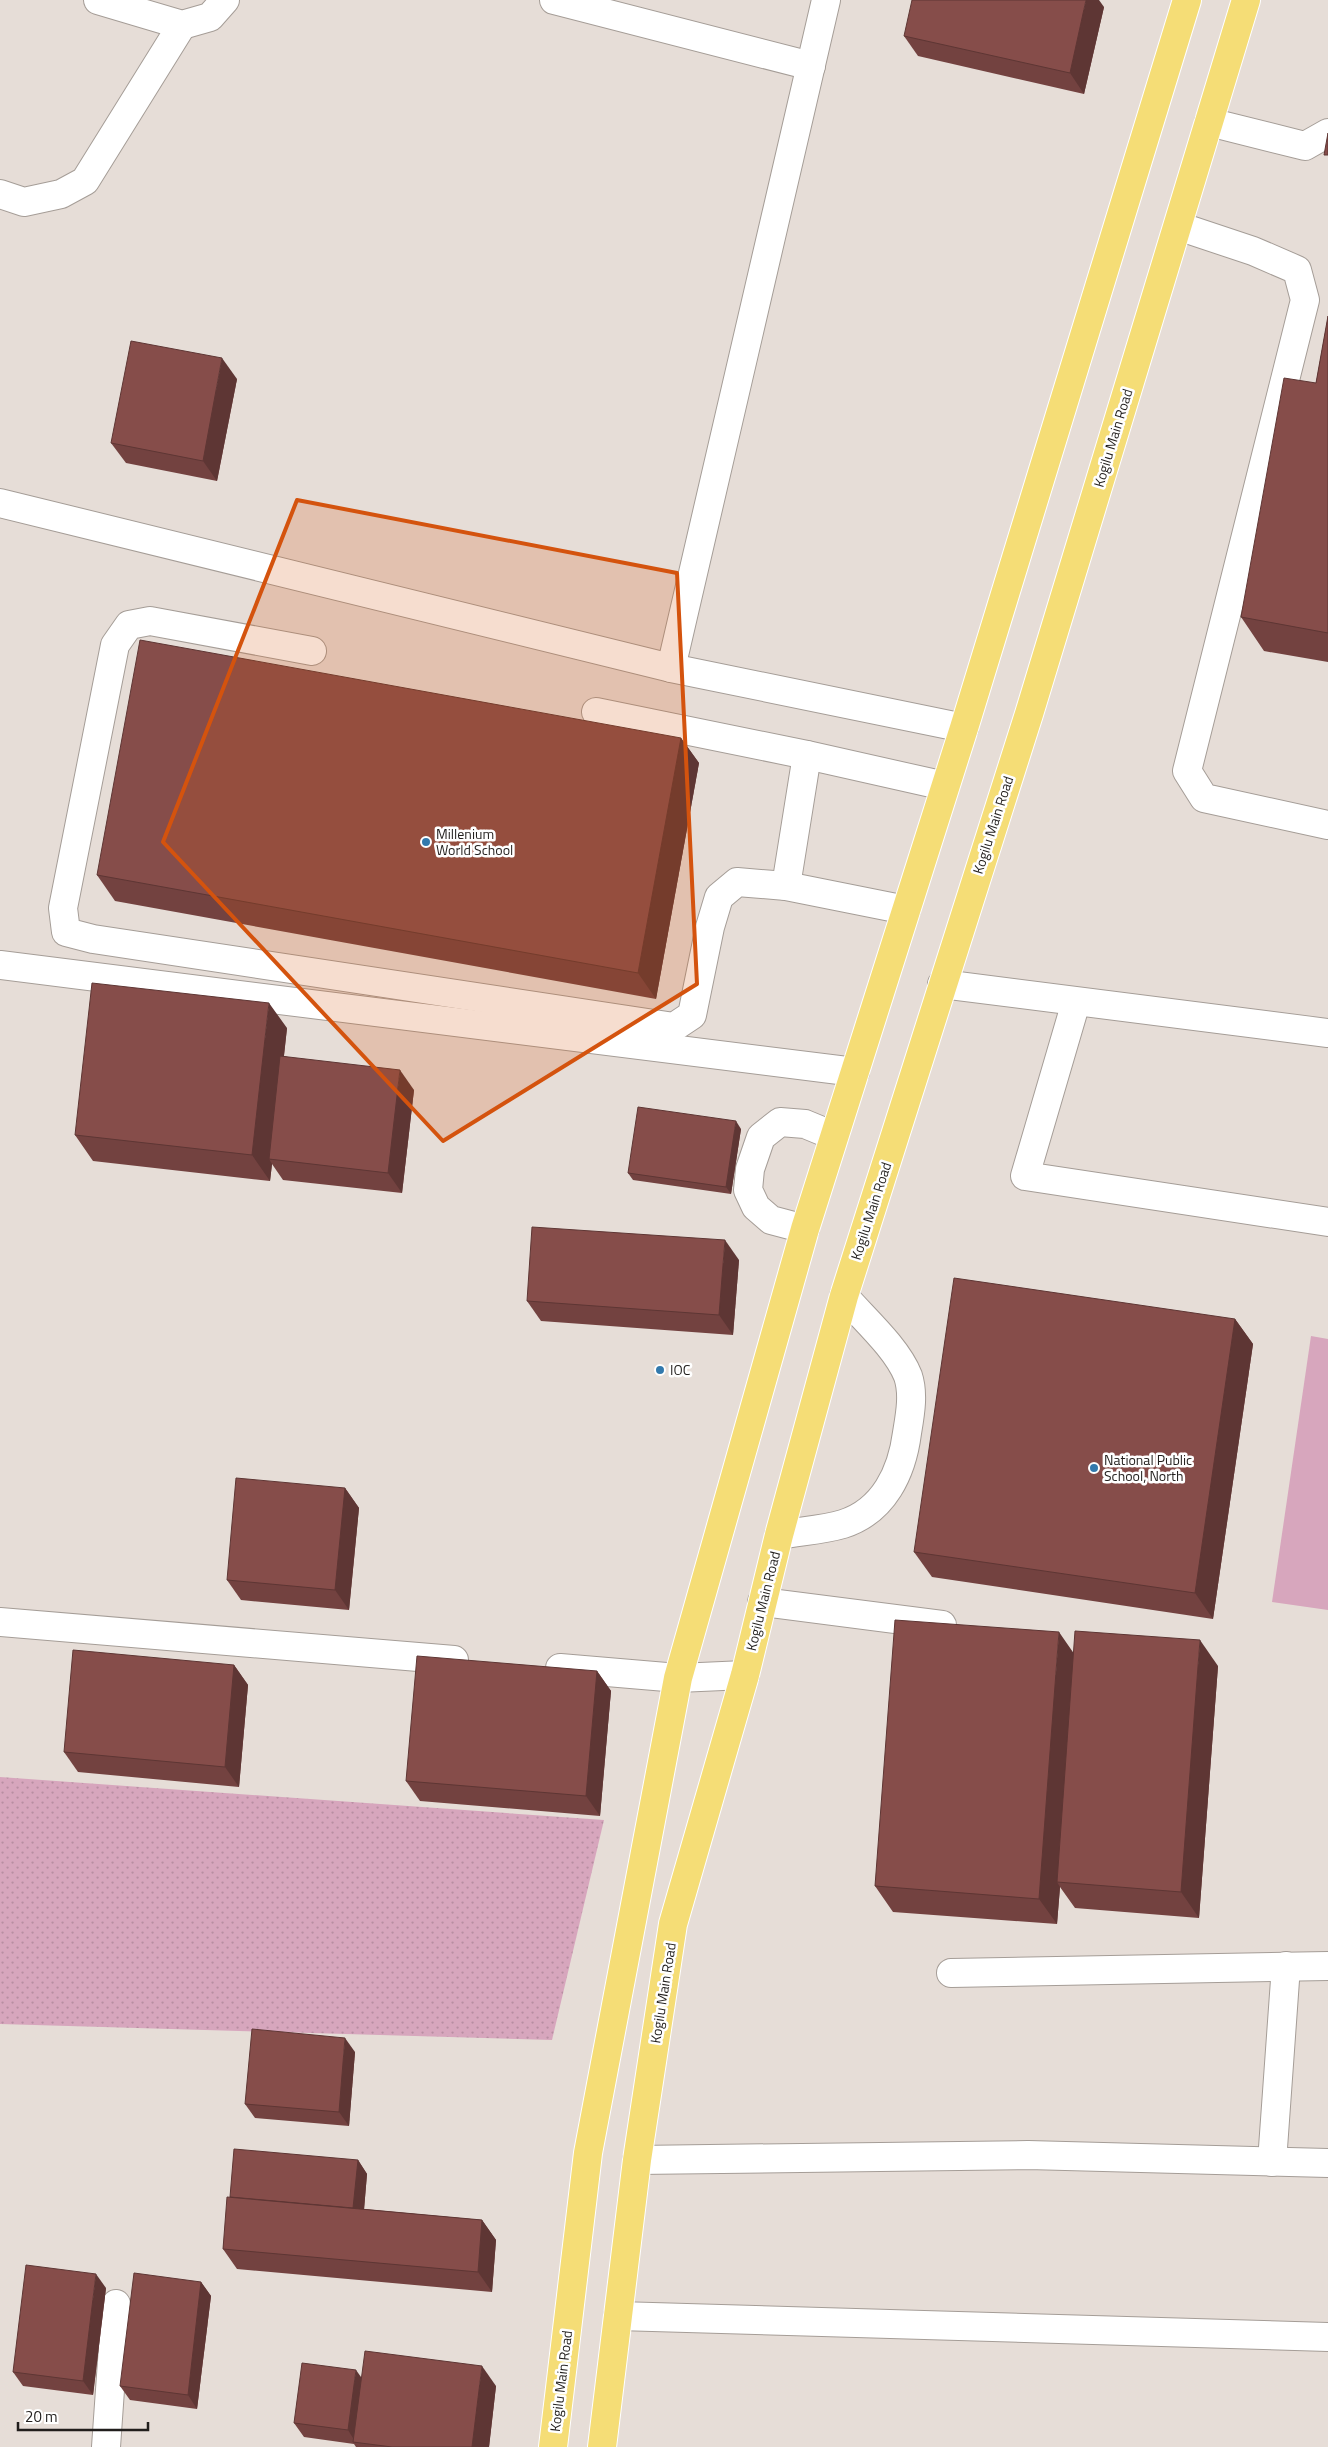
<svg xmlns="http://www.w3.org/2000/svg" width="1328" height="2447" viewBox="0 0 1328 2447" font-family="'Titillium Web',sans-serif">
  <style>
    .green { fill: url(#green-dots) }
    .pitch { fill: #d7a6bd }
    .lines { fill: none; stroke-linecap: round; stroke-linejoin: round }
    .minor-casing { stroke: #a59d97; stroke-width: 30 }
    .major-casing { stroke: #fff; stroke-width: 30 }
    .minor { stroke: #fff; stroke-width: 28 }
    .major { stroke: #f5dd76; stroke-width: 28 }
    .wall { fill: #734240 }
    .shaded-wall { fill: #5e3634 }
    .building { fill: #864d4a; stroke: #5e3634 }
    .marked { fill: #d4530e; fill-opacity: 0.2; stroke: #d4530e; stroke-width: 4; stroke-linejoin: round }
    .poi-dot { fill: #3279ad; stroke: #fff; stroke-width: 2 }
    .labels { text-anchor: middle; stroke-width: 5; stroke-linejoin: round; paint-order: stroke }
    .street-label { font-size: 14px; fill: #211e1c; stroke: #fff }
    .poi-label { font-size: 14px; fill: #211e1c; stroke: #fff; text-anchor: start }
  </style>
  <defs>
    <pattern id="green-dots" width="8" height="8" patternUnits="userSpaceOnUse" patternTransform="scale(1.25)"><rect width="8" height="8" fill="#d7a6bd"/><path d="M2 2h.1M6 6h.1" fill="none" stroke="#b88ea2" stroke-width="1.8" stroke-linecap="round"/></pattern>
  </defs>
  <rect width="100%" height="100%" fill="#e6ddd7"/>
  <polygon class="green" points="0,1777 604,1820 552,2040 0,2024"/>
  <polygon class="pitch" points="1311,1336 1328,1339 1328,1610 1272,1602"/>
  <g class="lines">
    <g class="minor-casing">
      <g id="minor">
        <polyline points="98,0 182,25 210,17 225,0"/>
        <polyline points="554,0 811,66"/>
        <polyline points="826,0 671,668 964,728"/>
        <polyline points="1209,122 1305,146 1328,133"/>
        <polyline points="0,194 24,202 61,194 85,181 182,25"/>
        <polyline points="1178,226 1253,251 1297,270 1305,300 1187,771 1204,798 1328,825"/>
        <polyline points="0,503 671,668"/>
        <polyline points="312,651 150,621 129,625 115,645 63,908 66,932 93,939 674,1027 692,1015 710,927 719,897 737,882 786,886 906,910"/>
        <polyline points="596,712 807,755 945,786"/>
        <polyline points="786,886 807,755"/>
        <polyline points="0,965 855,1072"/>
        <polyline points="942,984 1328,1033"/>
        <polyline points="1076,1002 1025,1176 1328,1222"/>
        <polyline points="805,1229 771,1220 756,1207 748,1190 750,1169 761,1137 780,1122 805,1124 834,1136"/>
        <path d="M 779,1535 C 800,1531 823,1530 843,1524 C 884,1511 902,1472 907,1433 C 910,1415 914,1394 908,1376 C 897,1348 864,1319 844,1296"/>
        <polyline points="762,1602 942,1625"/>
        <polyline points="0,1622 454,1660"/>
        <polyline points="560,1668 678,1678 745,1675"/>
        <polyline points="951,1973 1328,1966"/>
        <polyline points="637,2160 1028,2155 1328,2163"/>
        <polyline points="1272,2162 1286,1966"/>
        <polyline points="618,2316 1328,2337"/>
        <polyline points="106,2447 116,2304"/>
      </g>
    </g>
    <g class="major-casing">
      <g id="major">
        <polyline points="553,2447 588,2153 678,1678 805,1229 964,728 1187,0"/>
        <polyline points="602,2447 637,2160 673,1924 745,1675 779,1535 844,1296 1029,714 1246,0"/>
      </g>
    </g>
    <use href="#minor" class="minor"/>
    <use href="#major" class="major"/>
  </g>
  <g class="wall">
    <polygon points="1104,7 1084,94 918,56 904,36"/>
    <polygon points="1328,316 1328,662 1264,651 1241,617 1316,383"/>
    <polygon points="237,379 217,481 126,463 111,443"/>
    <polygon points="681,738 699,763 656,999 115,901 97,875"/>
    <polygon points="287,1028 284,1056 414,1090 402,1193 283,1180 272,1164 270,1181 93,1161 75,1135"/>
    <polygon points="741,1129 731,1194 633,1180 628,1173"/>
    <polygon points="739,1260 733,1335 541,1321 527,1301"/>
    <polygon points="1235,1319 1253,1344 1213,1619 932,1577 914,1552"/>
    <polygon points="345,1488 359,1508 349,1610 241,1600 227,1580"/>
    <polygon points="1074,1653 1218,1666 1199,1918 1075,1908 1060,1887 1057,1924 893,1912 875,1886"/>
    <polygon points="234,1665 248,1685 239,1787 78,1772 64,1752"/>
    <polygon points="597,1671 611,1691 600,1816 420,1801 406,1781"/>
    <polygon points="355,2052 349,2126 255,2118 245,2104"/>
    <polygon points="358,2160 367,2174 364,2209 482,2220 496,2240 492,2292 237,2269 223,2249 230,2197"/>
    <polygon points="201,2282 211,2296 197,2409 130,2400 120,2386"/>
    <polygon points="106,2288 93,2395 23,2386 13,2372"/>
    <polygon points="361,2378 496,2386 489,2447 356,2447 354,2444 304,2437 294,2423"/>
  </g>
  <g class="shaded-wall">
    <polygon points="1086,0 1099,0 1104,7 1084,94 1070,73"/>
    <polygon points="222,358 237,379 217,481 203,461"/>
    <polygon points="681,738 699,763 656,999 638,973"/>
    <polygon points="269,1003 287,1028 272,1160 269,1159 272,1164 270,1181 252,1155"/>
    <polygon points="400,1070 414,1090 402,1193 388,1173"/>
    <polygon points="736,1121 741,1129 731,1194 726,1187"/>
    <polygon points="725,1240 739,1260 733,1335 719,1315"/>
    <polygon points="1235,1319 1253,1344 1213,1619 1195,1593"/>
    <polygon points="345,1488 359,1508 349,1610 335,1590"/>
    <polygon points="1059,1632 1077,1658 1057,1882 1060,1887 1057,1924 1039,1899"/>
    <polygon points="1200,1640 1218,1666 1199,1918 1181,1892"/>
    <polygon points="234,1665 248,1685 239,1787 225,1767"/>
    <polygon points="597,1671 611,1691 600,1816 586,1796"/>
    <polygon points="345,2038 355,2052 349,2126 339,2112"/>
    <polygon points="358,2160 367,2174 363,2222 353,2208"/>
    <polygon points="482,2220 496,2240 492,2292 478,2272"/>
    <polygon points="96,2274 106,2288 93,2395 83,2381"/>
    <polygon points="201,2282 211,2296 197,2409 188,2395"/>
    <polygon points="482,2366 496,2386 489,2447 472,2447"/>
    <polygon points="356,2370 366,2384 356,2443 348,2430"/>
  </g>
  <g class="building">
    <polygon points="912,0 1086,0 1070,73 904,36"/>
    <polygon points="1328,133 1328,155 1324,155"/>
    <polygon points="1328,316 1328,633 1241,617 1284,378 1316,383"/>
    <polygon points="131,341 222,358 203,461 111,443"/>
    <polygon points="140,640 681,738 638,973 97,875"/>
    <polygon points="92,983 269,1003 252,1155 75,1135"/>
    <polygon points="280,1056 400,1070 388,1173 269,1159"/>
    <polygon points="638,1107 736,1121 726,1187 628,1173"/>
    <polygon points="532,1227 725,1240 719,1315 527,1301"/>
    <polygon points="954,1278 1235,1319 1195,1593 914,1552"/>
    <polygon points="236,1478 345,1488 335,1590 227,1580"/>
    <polygon points="895,1620 1059,1632 1039,1899 875,1886"/>
    <polygon points="1075,1631 1200,1640 1181,1892 1057,1882"/>
    <polygon points="73,1650 234,1665 225,1767 64,1752"/>
    <polygon points="417,1656 597,1671 586,1796 406,1781"/>
    <polygon points="252,2029 345,2038 339,2112 245,2104"/>
    <polygon points="234,2149 358,2160 353,2208 230,2197"/>
    <polygon points="227,2197 482,2220 478,2272 223,2249"/>
    <polygon points="26,2265 96,2274 83,2381 13,2372"/>
    <polygon points="134,2273 201,2282 188,2395 120,2386"/>
    <polygon points="365,2351 482,2366 472,2447 392,2447 353,2442"/>
    <polygon points="302,2363 356,2370 348,2430 294,2423"/>
  </g>
  <path class="marked" d="M 297,500 L 677,573 L 697,984 L 443,1141 L 163,842 Z"/>
  <g class="poi-dot">
    <circle cx="426" cy="842" r="5"/>
    <circle cx="660" cy="1370" r="5"/>
    <circle cx="1094" cy="1468" r="5"/>
  </g>
  <g class="labels">
    <g class="street-label">
      <text transform="translate(1113 438) rotate(-73)" y="5">Kogilu Main Road</text>
      <text transform="translate(993 825) rotate(-72)" y="5">Kogilu Main Road</text>
      <text transform="translate(871 1211) rotate(-72)" y="5">Kogilu Main Road</text>
      <text transform="translate(763 1601) rotate(-76)" y="5">Kogilu Main Road</text>
      <text transform="translate(663 1993) rotate(-81)" y="5">Kogilu Main Road</text>
      <text transform="translate(561 2381) rotate(-83)" y="5">Kogilu Main Road</text>
    </g>
    <g class="poi-label">
      <text x="436" y="839">Millenium<tspan x="436" dy="16">World School</tspan></text>
      <text x="670" y="1375">IOC</text>
      <text x="1104" y="1465">National Public<tspan x="1104" dy="16">School, North</tspan></text>
    </g>
  </g>
  <path d="M18 2422v8h130v-8" fill="none" stroke="#211e1c" stroke-width="2.5"/>
  <text x="25" y="2422" font-size="15" fill="#211e1c" stroke="#ffffff" stroke-width="4" paint-order="stroke">20 m</text>
</svg>
